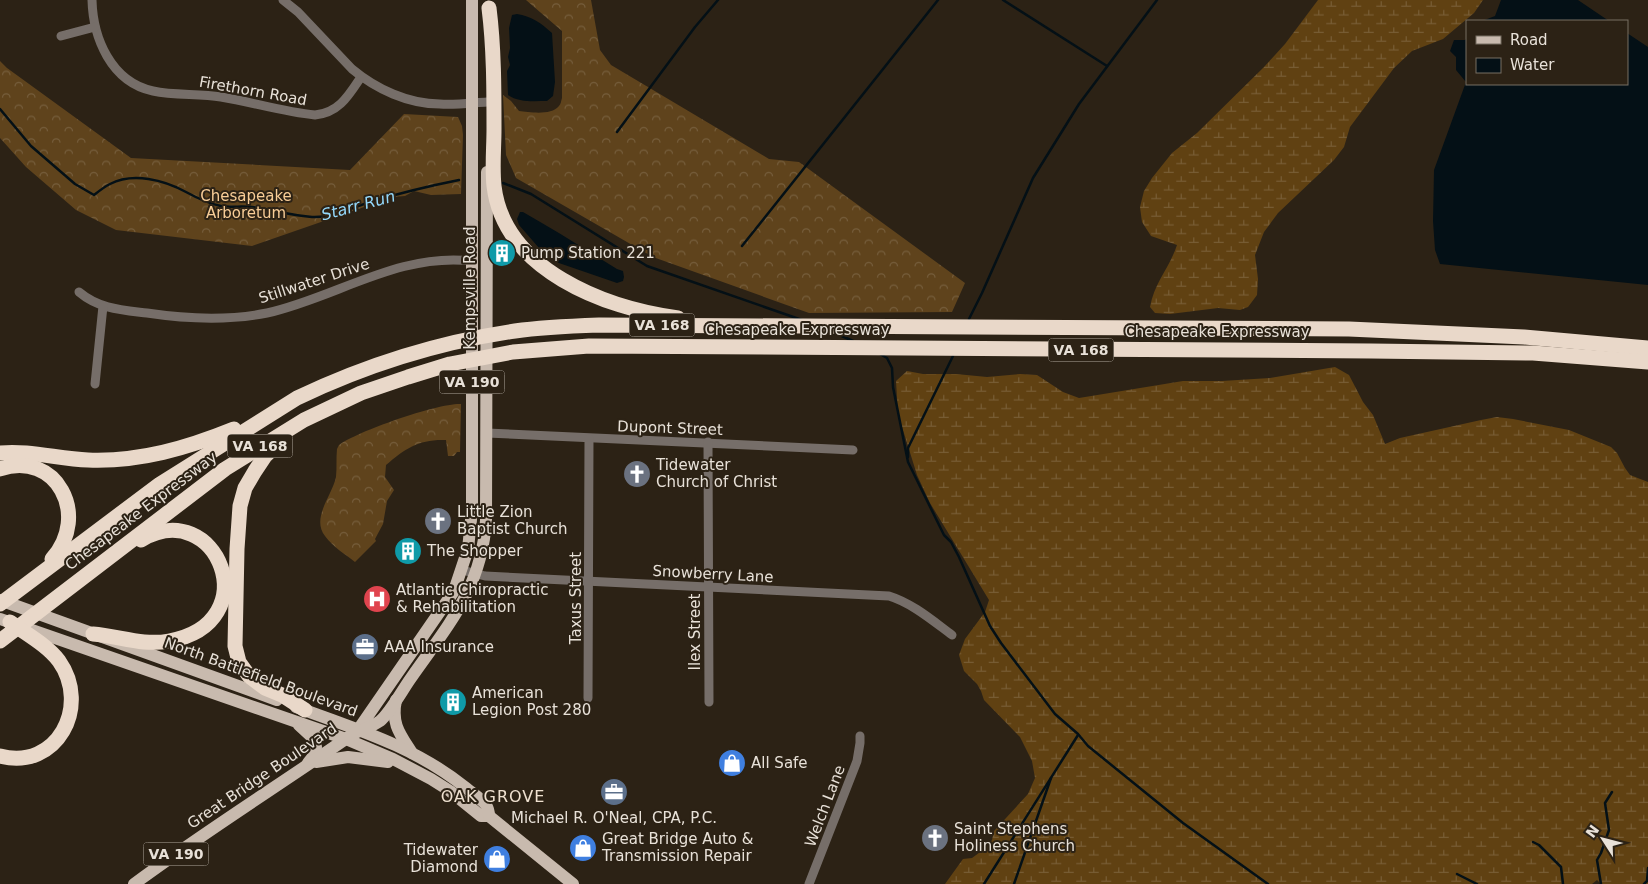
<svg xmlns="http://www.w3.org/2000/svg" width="1648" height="884" viewBox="0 0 1648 884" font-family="'DejaVu Sans',sans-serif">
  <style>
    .forest { fill: url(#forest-crowns) }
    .wetland { fill: url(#wetland-marsh) }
    .water { fill: #041016 }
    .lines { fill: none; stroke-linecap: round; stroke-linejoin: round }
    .stream { stroke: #041016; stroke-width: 2.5 }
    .street { stroke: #766e69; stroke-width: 9 }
    .primary { stroke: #c8baae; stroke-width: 12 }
    .highway { stroke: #e9d8c9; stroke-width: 15 }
    .labels { text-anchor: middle; stroke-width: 4; stroke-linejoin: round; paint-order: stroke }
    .shield { fill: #2c2215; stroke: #b0a89e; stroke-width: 1 }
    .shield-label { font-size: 14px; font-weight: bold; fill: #e8e1d8 }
    .street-label { font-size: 15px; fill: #e8e1d8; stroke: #2c2215 }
    .park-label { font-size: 15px; fill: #f8cd97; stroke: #2c2215 }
    .poi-label { font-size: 15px; fill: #e8e1d8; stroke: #2c2215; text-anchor: start }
    .water-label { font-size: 16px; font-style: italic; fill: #94d9fc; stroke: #2c2215 }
    .neighbourhood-label { font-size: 16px; letter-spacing: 1px; fill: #efe1d0; stroke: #2c2215 }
  </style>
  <defs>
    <pattern id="forest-crowns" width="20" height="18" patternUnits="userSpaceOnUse" patternTransform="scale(1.25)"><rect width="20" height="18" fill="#5f431c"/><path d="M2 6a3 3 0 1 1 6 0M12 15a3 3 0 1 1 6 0" fill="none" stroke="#765e3c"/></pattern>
    <pattern id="wetland-marsh" width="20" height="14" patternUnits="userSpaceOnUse" patternTransform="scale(1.25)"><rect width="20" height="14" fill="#604112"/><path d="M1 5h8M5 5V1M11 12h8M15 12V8" fill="none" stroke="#775c34"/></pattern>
  </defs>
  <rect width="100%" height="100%" fill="#2c2215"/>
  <g class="forest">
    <path d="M 526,0 L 591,0 L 600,50 L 611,65 L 769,159 L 799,162 L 965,283 L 952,312 L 809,313 L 653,257 L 516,178 L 506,155 L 503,95 L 511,101 L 519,111 C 529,112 551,116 559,106 C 561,104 561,101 562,98 L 562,31 Z"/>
    <polygon points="0,61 7,68 131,158 350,170 404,114 458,117 462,126 463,135 461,194 431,195 414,191 405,196 393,197 252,246 116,230 76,210 26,167 0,138"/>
    <path d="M 461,404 L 460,452 L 457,452 L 454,456 L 448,456 L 446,440 C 419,439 406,448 386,465 L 385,477 L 394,490 L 387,501 L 383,524 L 375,539 L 376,541 L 355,562 C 345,554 333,547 325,536 C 311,518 332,496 336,477 C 337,468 336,458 337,449 L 339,445 C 358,431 438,403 461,404 Z"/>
  </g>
  <g class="wetland">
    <path d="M 1318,0 L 1483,0 L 1474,13 L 1443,39 L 1412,51 L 1394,68 L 1350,127 L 1344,147 L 1334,160 L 1278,213 L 1264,232 L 1255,255 L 1258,279 L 1257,295 L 1248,307 L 1240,310 L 1218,308 L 1170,314 L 1155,313 L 1150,307 C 1155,281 1169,269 1177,245 L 1151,236 L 1142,222 L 1140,207 L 1144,191 L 1152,178 L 1172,153 L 1197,133 L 1264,67 L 1285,44 Z"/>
    <polygon points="1335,367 1349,375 1363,402 1373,415 1385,444 1400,438 1481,420 1497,417 1513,419 1569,430 1611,447 1617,453 1625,468 1630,475 1648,482 1648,884 1601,884 1597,880 1592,884 945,884 963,859 972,858 987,847 992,840 994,831 1028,794 1035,778 1032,761 1020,737 984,700 981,691 977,684 964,671 959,655 965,639 985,612 989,600 930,503 917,475 898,414 896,381 907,371 923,374 956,374 987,377 1020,374 1037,375 1063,392 1079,398 1183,381 1222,381 1270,378"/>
  </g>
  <g class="water">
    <polygon points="1501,0 1578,0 1609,21 1482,21 1495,16"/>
    <path d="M 517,14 C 531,16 541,23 552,33 L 555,82 L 553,96 L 547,101 C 535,101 519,103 508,95 L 507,71 L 510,65 L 508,57 L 510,48 L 509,28 L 512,15 Z"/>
    <polygon points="1627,33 1648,47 1648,285 1440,264 1435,250 1433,221 1434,170 1466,82 1456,70 1456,57 1450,51 1454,40 1465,40 1467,38 1467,84 1627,84"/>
    <path d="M 520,212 L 523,212 C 555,230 586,250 617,269 L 623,271 L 624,277 L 623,281 L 617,283 L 556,262 L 539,251 L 539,248 L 519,225 L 517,219 Z"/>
  </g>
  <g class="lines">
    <g class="stream">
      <polyline points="1003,0 1107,66"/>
      <path d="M 0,109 L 31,146 L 75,184 L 94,195 C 99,191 104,187 110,184 C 133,172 164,180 186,192 C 197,198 209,204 221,206 C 232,208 246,205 259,208 C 277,211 294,216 312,217 C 333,218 351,208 370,202 C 400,193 429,186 459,180"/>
      <polyline points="617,132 695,27 718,0"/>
      <polyline points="503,183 531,194 647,266 802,320"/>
      <polyline points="742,246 938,0"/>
      <polyline points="969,319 982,293 1033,178 1079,104 1157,0"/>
      <polyline points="835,333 853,341"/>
      <polyline points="880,354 887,358 892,368 893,387 908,462 944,535 951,542 959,557 990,626 1001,643 1055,714 1078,734 1088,746 1183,823 1268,884"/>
      <polyline points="908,457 908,448 953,356"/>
      <polyline points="1533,842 1539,845 1561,867 1563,884"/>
      <polyline points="1457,874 1477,884"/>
      <polyline points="984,884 1078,735"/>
      <polyline points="1014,884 1051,778"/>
      <polyline points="1601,884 1597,860 1601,853 1609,830 1605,803 1612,792"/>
      <polyline points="1644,884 1647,881 1648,868"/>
    </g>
    <g class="street">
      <path d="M 92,0 C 93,38 111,82 153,91 C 175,96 199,93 221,97 C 252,102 284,112 315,115 C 339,113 349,95 361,77"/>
      <path d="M 283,0 L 298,12 L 352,69 C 376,89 408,104 440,104 C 455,105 471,103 487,102"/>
      <polyline points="61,36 95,27"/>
      <path d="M 79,292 C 99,309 122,310 147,313 C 187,319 227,321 267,313 C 335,298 399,252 472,261"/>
      <polyline points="95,384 103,306"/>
      <polyline points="487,433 853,450"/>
      <polyline points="708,442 709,702"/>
      <path d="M 462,570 L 485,576 L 889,596 C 912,603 933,621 952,635"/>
      <polyline points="588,698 589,439"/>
      <polyline points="809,884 857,761 860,743 860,736"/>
    </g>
    <g class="primary">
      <polyline points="0,600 277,700"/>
      <polyline points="0,619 346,739 393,759 431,779 450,791 481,816 489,816 573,884"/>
      <path d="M 396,700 C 391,724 400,734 412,753"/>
      <path d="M 296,707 C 356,729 416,747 466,788 C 472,793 482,799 486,805 C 488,808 489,813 489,816"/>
      <polyline points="299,725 312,737 316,747 315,754 308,763"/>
      <polyline points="358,730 454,591 468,549 472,510 472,0"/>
      <polyline points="316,762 348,757 388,762"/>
      <path d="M 134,884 C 204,832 278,786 350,736 C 359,730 372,727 380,721 C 390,713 403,689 411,678 C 448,625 482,588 486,520 L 487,172"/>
    </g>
    <g class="highway">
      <path d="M 489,8 C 494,48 494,88 494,129 C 494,148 492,167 494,186 C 504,270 605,308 678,318"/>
      <polyline points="281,441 265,456 255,471 245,488 240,506 237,549 235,646 239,662 249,676 265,688 282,695 305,710"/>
      <path d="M 0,453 C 29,450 59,459 88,460 C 140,462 187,448 234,429"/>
      <path d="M 0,469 C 56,450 91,515 52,559"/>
      <path d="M 0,604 L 160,484 L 297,398 C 366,365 439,342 515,331 C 543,327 571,326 599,325 L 1349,329 L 1524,337 L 1648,348"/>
      <path d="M 93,634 C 119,636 143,646 169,641 C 269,623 217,495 141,540"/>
      <polyline points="0,641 225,469 304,420 361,393 408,377 450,364 513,352 589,346 1371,351 1533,353 1648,362"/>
      <path d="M 0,756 C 57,771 91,706 59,661 C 47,645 26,634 10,622"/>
    </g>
  </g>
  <defs>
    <g id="building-disc" transform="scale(1.4375)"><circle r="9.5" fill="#0f9aa8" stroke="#2c2215"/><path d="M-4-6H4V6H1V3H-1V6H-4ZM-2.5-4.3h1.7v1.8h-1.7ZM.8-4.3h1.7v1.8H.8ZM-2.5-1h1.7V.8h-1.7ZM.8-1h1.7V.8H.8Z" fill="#fff"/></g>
    <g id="church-disc" transform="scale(1.4375)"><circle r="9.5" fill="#6b7280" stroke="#2c2215"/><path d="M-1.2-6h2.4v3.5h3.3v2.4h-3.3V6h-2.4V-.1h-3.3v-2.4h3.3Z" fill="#fff"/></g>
    <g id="hospital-disc" transform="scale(1.4375)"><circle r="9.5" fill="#e0444e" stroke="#2c2215"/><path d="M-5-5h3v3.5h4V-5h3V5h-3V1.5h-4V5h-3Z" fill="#fff"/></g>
    <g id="office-disc" transform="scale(1.4375)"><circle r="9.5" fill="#5c6f8a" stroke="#2c2215"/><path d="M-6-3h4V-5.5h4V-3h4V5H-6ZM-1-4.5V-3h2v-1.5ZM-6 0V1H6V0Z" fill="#fff"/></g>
    <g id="shop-disc" transform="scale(1.4375)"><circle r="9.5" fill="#3f7fe0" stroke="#2c2215"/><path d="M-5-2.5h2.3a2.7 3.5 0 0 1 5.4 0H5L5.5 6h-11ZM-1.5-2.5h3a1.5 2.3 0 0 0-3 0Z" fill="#fff"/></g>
  </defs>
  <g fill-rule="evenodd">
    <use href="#building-disc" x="502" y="253"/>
    <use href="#church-disc" x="637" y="474"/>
    <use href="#church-disc" x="438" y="521"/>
    <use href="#building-disc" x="408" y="551"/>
    <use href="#hospital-disc" x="377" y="599"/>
    <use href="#office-disc" x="365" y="647"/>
    <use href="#building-disc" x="453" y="702"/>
    <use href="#shop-disc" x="732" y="763"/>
    <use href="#office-disc" x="614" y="792"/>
    <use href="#church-disc" x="935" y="838"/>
    <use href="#shop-disc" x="583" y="848"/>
    <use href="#shop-disc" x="497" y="859"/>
  </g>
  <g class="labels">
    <g class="shield">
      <rect x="629.5" y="313.5" width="65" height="23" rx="4"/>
      <rect x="1048.5" y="338.5" width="65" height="23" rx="4"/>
      <rect x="439.5" y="370.5" width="65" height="23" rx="4"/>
      <rect x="227.5" y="434.5" width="65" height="23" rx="4"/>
      <rect x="143.5" y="842.5" width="65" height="23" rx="4"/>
    </g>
    <g class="shield-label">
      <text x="662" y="330">VA 168</text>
      <text x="1081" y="355">VA 168</text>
      <text x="472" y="387">VA 190</text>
      <text x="260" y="451">VA 168</text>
      <text x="176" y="859">VA 190</text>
    </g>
    <g class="street-label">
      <text transform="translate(253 91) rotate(10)" y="5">Firethorn Road</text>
      <text transform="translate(314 281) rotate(-18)" y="5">Stillwater Drive</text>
      <text transform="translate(470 288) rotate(-90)" y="5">Kempsville Road</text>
      <text x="797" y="335">Chesapeake Expressway</text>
      <text x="1217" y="337">Chesapeake Expressway</text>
      <text transform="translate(670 428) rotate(2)" y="5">Dupont Street</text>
      <text transform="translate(141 511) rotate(-37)" y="5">Chesapeake Expressway</text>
      <text transform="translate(713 574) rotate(3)" y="5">Snowberry Lane</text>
      <text transform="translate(576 598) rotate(-90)" y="5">Taxus Street</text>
      <text transform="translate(695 632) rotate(-90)" y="5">Ilex Street</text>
      <text transform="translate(261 677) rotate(20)" y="5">North Battlefield Boulevard</text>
      <text transform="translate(262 776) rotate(-34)" y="5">Great Bridge Boulevard</text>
      <text transform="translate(825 806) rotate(-69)" y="5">Welch Lane</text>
    </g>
    <g class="park-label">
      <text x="246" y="201">Chesapeake<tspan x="246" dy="17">Arboretum</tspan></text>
    </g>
    <g class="poi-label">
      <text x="521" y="258">Pump Station 221</text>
      <text x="656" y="470">Tidewater<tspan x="656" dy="17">Church of Christ</tspan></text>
      <text x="457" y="517">Little Zion<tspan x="457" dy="17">Baptist Church</tspan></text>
      <text x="427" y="556">The Shopper</text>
      <text x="396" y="595">Atlantic Chiropractic<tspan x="396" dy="17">&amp; Rehabilitation</tspan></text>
      <text x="384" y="652">AAA Insurance</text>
      <text x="472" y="698">American<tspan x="472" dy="17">Legion Post 280</tspan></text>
      <text x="751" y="768">All Safe</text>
      <text x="614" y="823" text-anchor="middle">Michael R. O'Neal, CPA, P.C.</text>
      <text x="954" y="834">Saint Stephens<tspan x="954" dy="17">Holiness Church</tspan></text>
      <text x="602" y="844">Great Bridge Auto &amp;<tspan x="602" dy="17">Transmission Repair</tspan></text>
      <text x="478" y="855" text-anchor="end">Tidewater<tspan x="478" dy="17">Diamond</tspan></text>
    </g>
    <g class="water-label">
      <text transform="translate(358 205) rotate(-15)" y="6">Starr Run</text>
    </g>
    <g class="neighbourhood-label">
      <text x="493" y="802">OAK GROVE</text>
    </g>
  </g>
  <rect x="1466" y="20" width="162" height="65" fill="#2c2215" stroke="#776e63"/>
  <rect x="1476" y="36" width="25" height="8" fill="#c8baae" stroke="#776e63"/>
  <text x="1510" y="45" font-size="15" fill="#e8e1d8">Road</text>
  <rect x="1476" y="58" width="25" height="15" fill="#041016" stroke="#776e63"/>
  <text x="1510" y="70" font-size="15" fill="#e8e1d8">Water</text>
  <g transform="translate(1603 839) rotate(306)" stroke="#2c2215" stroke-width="4" paint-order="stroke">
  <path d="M0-4L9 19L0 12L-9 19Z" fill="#e8e1d8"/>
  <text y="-8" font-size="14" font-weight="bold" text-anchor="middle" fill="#e8e1d8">N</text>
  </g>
</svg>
